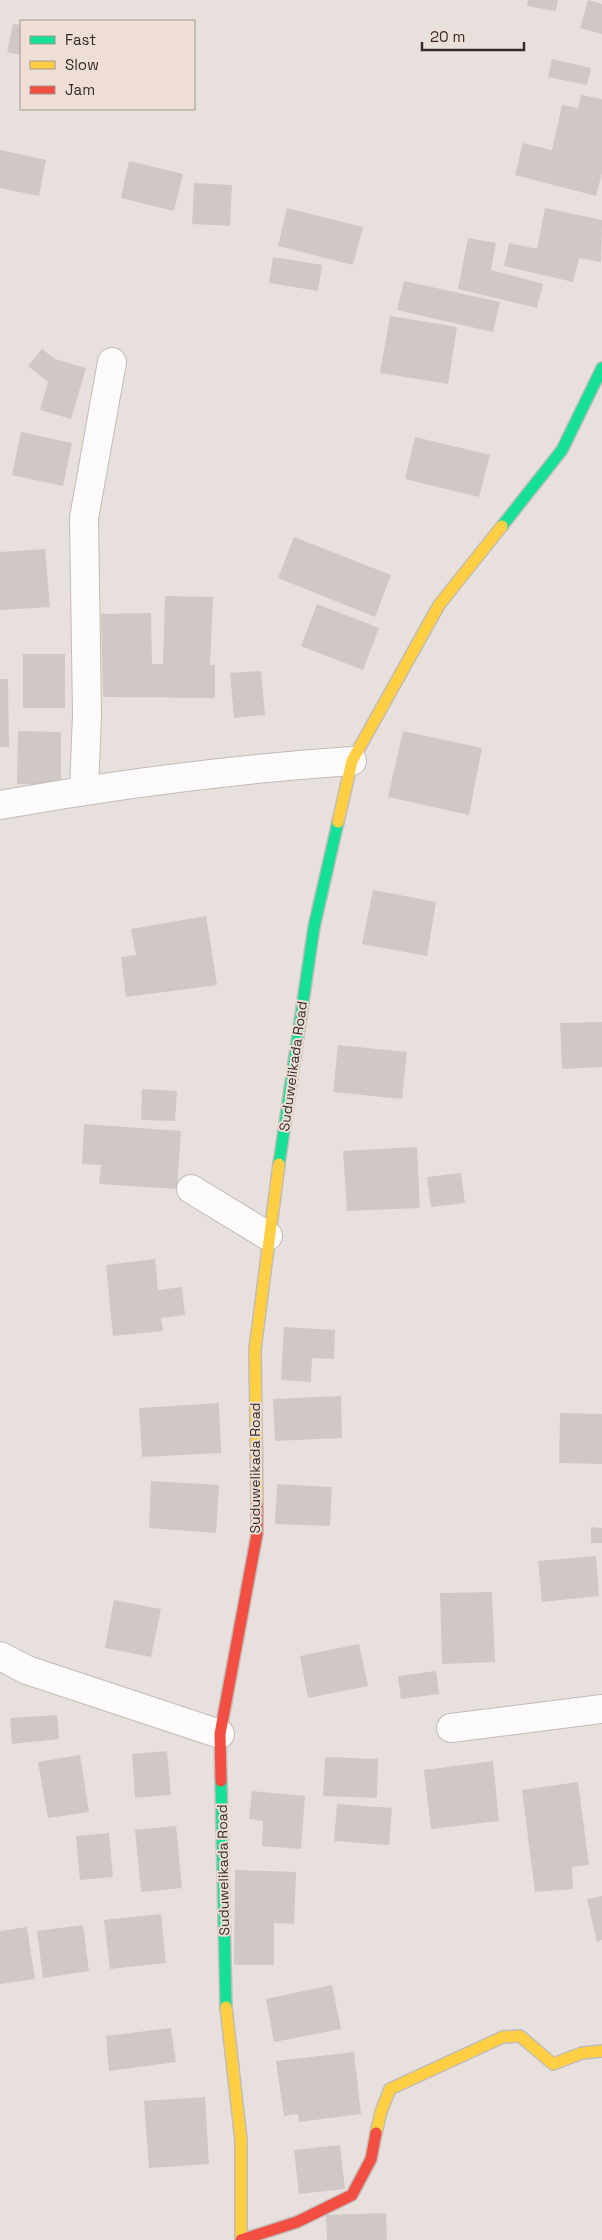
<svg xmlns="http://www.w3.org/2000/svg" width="602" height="2240" viewBox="0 0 602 2240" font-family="'Space Grotesk',sans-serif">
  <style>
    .building { fill: #cfc8c5 }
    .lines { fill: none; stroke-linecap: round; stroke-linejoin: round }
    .street-casing { stroke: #c2bcb8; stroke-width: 30 }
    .fast-casing { stroke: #c2bcb8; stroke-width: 14 }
    .slow-casing { stroke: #c2bcb8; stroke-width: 14 }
    .jam-casing { stroke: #c2bcb8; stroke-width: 14 }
    .street { stroke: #fcfafa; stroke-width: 28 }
    .fast { stroke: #16e098; stroke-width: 11 }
    .slow { stroke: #ffcf43; stroke-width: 11 }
    .jam { stroke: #f24e42; stroke-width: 11 }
    .labels { text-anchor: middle; stroke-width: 4; stroke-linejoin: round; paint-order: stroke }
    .street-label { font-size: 14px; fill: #332d2a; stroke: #eeded6 }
  </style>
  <rect width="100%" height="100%" fill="#e8e0dc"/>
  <g class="building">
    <polygon points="528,0 558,0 556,11 527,6"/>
    <polygon points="588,0 602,4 602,34 580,28"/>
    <polygon points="13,24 21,25 21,55 7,52"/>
    <polygon points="552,59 591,68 587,85 548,77"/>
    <polygon points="581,95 602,99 602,173 596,196 515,175 523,143 552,150 562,105 578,108"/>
    <polygon points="0,150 46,160 39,196 0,188"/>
    <polygon points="129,161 183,174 174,211 121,198"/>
    <polygon points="194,183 232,185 230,226 192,224"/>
    <polygon points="287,208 363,227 353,265 278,246"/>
    <polygon points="545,208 602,220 601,262 579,258 573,282 504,266 509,243 537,249"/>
    <polygon points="468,238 496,243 491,270 543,284 537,308 458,289"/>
    <polygon points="273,257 322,265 318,291 269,283"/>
    <polygon points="404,281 500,302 493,332 397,310"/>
    <polygon points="390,316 457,327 448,384 380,373"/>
    <polygon points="42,349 55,359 86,368 71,419 40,410 48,382 28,366"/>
    <polygon points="21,432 72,443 63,486 12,475"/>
    <polygon points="415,437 490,455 479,497 405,479"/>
    <polygon points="294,537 391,575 375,617 278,578"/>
    <polygon points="45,549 50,607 0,610 0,552"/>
    <polygon points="165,596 213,597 210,665 215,665 215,698 103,697 101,614 151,613 152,664 163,664"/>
    <polygon points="317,604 379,628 363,670 301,646"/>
    <rect x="23" y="654" width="42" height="54"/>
    <polygon points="261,671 265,715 234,718 230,673"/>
    <polygon points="0,679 8,679 9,747 0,747"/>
    <polygon points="18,731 61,732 61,785 17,784"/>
    <polygon points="403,731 482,748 469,815 388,797"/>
    <polygon points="373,890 436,902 427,956 362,944"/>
    <polygon points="206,916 217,985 126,997 121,957 136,955 131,929"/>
    <polygon points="602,1022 602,1067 562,1069 560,1023"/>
    <polygon points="338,1045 407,1052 402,1099 333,1092"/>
    <polygon points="142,1089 177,1091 175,1121 141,1120"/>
    <polygon points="84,1124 181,1131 177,1189 99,1184 101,1165 82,1164"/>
    <polygon points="417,1147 420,1208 347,1211 343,1151"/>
    <polygon points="461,1173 465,1203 431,1207 427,1177"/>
    <polygon points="155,1259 158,1290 182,1287 185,1315 161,1318 163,1331 113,1336 106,1265"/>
    <polygon points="284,1327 335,1330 334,1359 312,1358 311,1382 281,1380"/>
    <polygon points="341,1396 342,1438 275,1441 273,1399"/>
    <polygon points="219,1403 221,1453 142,1457 139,1408"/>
    <polygon points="560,1413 602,1414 602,1464 559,1463"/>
    <polygon points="151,1481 219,1485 216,1533 149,1528"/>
    <polygon points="277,1484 332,1487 330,1526 275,1524"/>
    <polygon points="591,1527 602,1528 602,1543 591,1543"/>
    <polygon points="596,1556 599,1596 542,1602 538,1561"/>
    <polygon points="492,1592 495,1662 442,1664 440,1593"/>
    <polygon points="114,1600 161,1609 151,1657 105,1648"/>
    <polygon points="359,1644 368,1686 308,1698 300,1656"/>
    <polygon points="436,1671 439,1694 401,1699 398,1676"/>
    <polygon points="57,1715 59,1739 12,1744 10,1718"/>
    <polygon points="167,1751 171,1795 135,1798 132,1754"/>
    <polygon points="80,1755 89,1812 48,1818 38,1762"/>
    <polygon points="325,1757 378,1759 377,1798 323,1796"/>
    <polygon points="493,1761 499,1821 431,1829 424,1770"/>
    <polygon points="578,1782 589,1865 572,1867 573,1889 535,1892 522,1790"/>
    <polygon points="252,1791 305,1796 301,1849 262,1846 263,1821 249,1819"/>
    <polygon points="337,1804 392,1808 389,1845 334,1841"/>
    <polygon points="176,1826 182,1888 141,1892 135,1830"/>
    <polygon points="109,1833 113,1877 80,1880 76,1836"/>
    <polygon points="235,1870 296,1872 294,1924 274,1923 274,1965 234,1965"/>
    <polygon points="602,1896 602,1940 597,1942 587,1899"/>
    <polygon points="161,1914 166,1963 110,1969 104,1920"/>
    <polygon points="83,1925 89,1971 43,1978 37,1931"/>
    <polygon points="27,1927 35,1979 0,1984 0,1931"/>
    <polygon points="332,1985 341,2029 274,2042 266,1999"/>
    <polygon points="171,2028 176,2062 109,2071 106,2036"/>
    <polygon points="354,2052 361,2114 299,2122 298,2114 284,2116 276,2061"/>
    <polygon points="205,2097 209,2164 149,2168 144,2101"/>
    <polygon points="340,2145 345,2189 299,2194 294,2150"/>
    <polygon points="386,2213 387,2240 327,2240 326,2215"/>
  </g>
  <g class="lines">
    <g class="street-casing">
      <g id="street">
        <polyline points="84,790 87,715 84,518 112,362"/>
        <path d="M 0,805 C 117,784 234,769 352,761"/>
        <polyline points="191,1189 268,1236"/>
        <polyline points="0,1656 27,1670 220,1734"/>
        <polyline points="451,1728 602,1709"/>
      </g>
    </g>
    <g class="fast-casing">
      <g id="fast">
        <polyline points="502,526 562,450 602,368"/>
        <polyline points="279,1164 314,927 338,822"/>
        <polyline points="221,1781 226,2007"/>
      </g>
    </g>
    <g class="slow-casing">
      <g id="slow">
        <polyline points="338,822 352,761 439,605 502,526"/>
        <polyline points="257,1504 255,1349 279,1164"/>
        <polyline points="226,2007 241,2140 241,2240"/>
        <polyline points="376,2133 381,2112 390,2089 503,2037 520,2036 553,2064 582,2053 602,2051"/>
      </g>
    </g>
    <g class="jam-casing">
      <g id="jam">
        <polyline points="221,1781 220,1734 257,1534 257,1504"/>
        <polyline points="241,2240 297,2222 352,2195 371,2159 376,2133"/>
      </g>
    </g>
    <use href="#street" class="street"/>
    <use href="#fast" class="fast"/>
    <use href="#slow" class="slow"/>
    <use href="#jam" class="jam"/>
  </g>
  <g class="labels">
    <g class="street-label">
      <text transform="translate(293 1066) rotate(-82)" y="5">Suduwelikada Road</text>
      <text transform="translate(255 1468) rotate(-90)" y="5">Suduwelikada Road</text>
      <text transform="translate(223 1870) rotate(-91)" y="5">Suduwelikada Road</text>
    </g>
  </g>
  <rect x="20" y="20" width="175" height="90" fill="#eeded6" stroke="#a39791"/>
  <rect x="30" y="36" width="25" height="8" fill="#16e098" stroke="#a39791"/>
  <text x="65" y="45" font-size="15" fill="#332d2a">Fast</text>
  <rect x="30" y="61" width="25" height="8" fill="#ffcf43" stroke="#a39791"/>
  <text x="65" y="70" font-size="15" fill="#332d2a">Slow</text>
  <rect x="30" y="86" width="25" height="8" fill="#f24e42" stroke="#a39791"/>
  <text x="65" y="95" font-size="15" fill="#332d2a">Jam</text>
  <path d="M422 42v8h102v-8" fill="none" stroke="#332d2a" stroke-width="2.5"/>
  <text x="430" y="42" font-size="15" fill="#332d2a" stroke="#eeded6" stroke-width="4" paint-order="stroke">20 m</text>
</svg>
